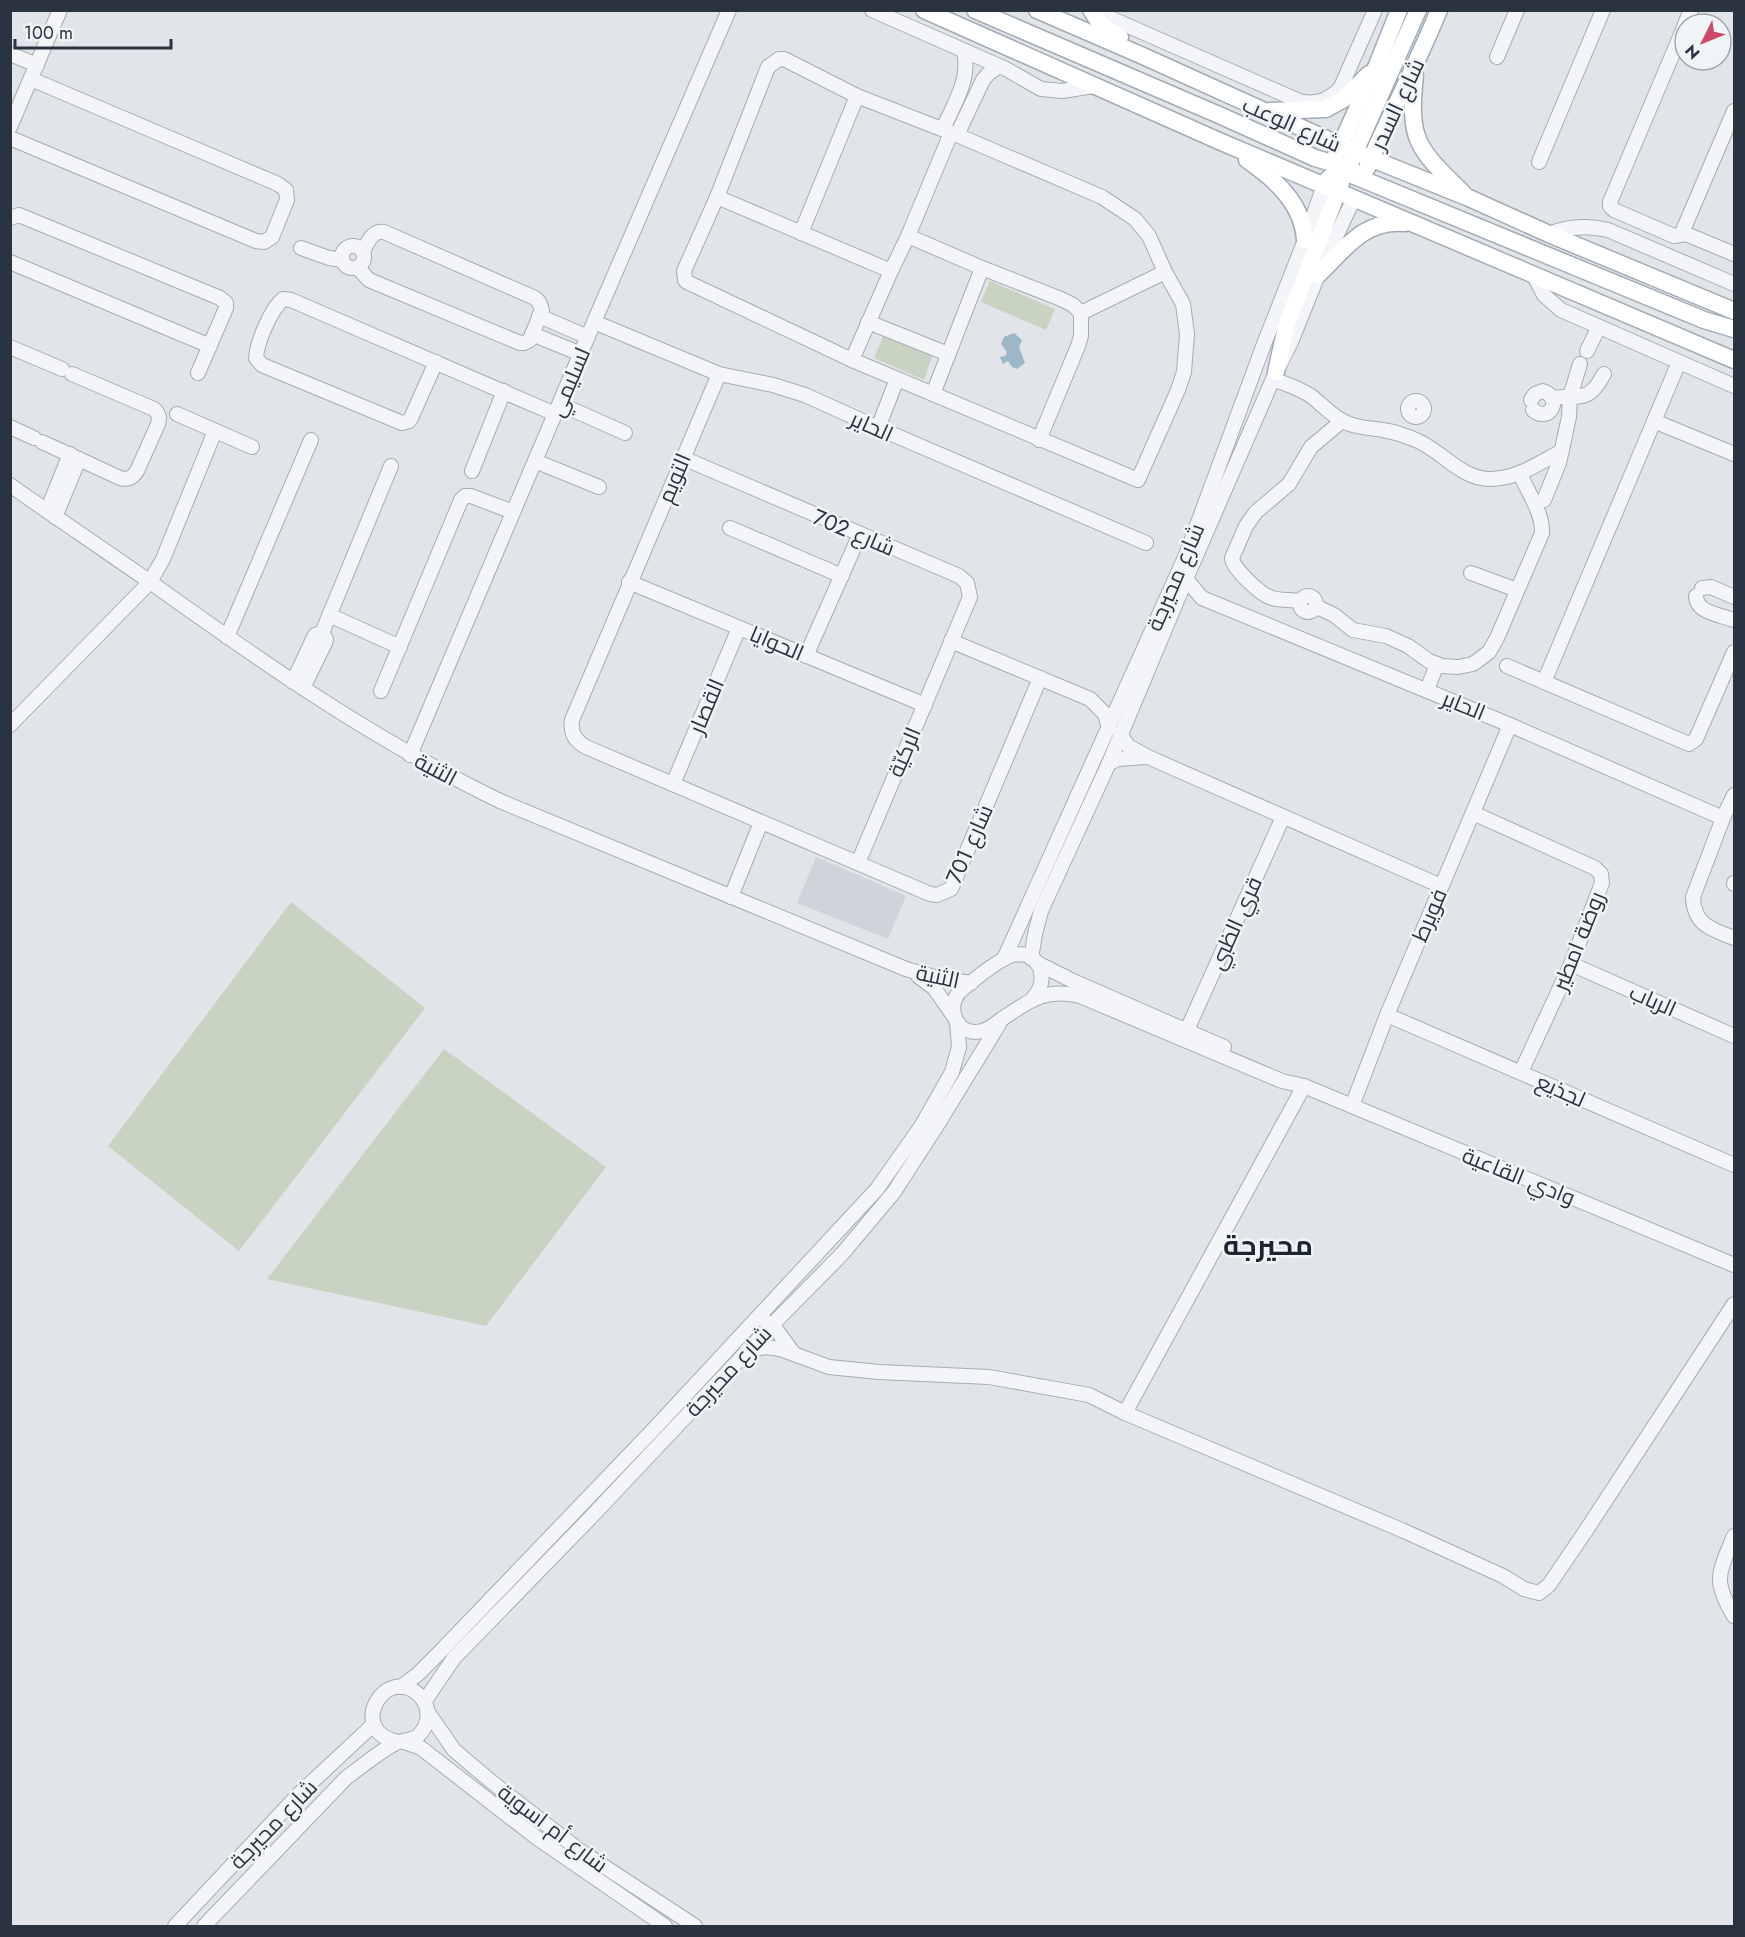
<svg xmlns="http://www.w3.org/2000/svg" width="1745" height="1937" viewBox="0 0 1745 1937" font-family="Jost,Cairo,sans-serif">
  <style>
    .built { fill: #cfd4db }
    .green { fill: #c8d3c2 }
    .water { fill: #9db6c8 }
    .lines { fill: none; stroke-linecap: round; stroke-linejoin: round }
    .minor-casing { stroke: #a6acb3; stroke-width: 16 }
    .major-casing { stroke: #a1abb5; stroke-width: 19 }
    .minor { stroke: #f4f5f8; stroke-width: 14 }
    .major { stroke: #fff; stroke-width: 16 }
    .labels { text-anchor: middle; stroke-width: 5; stroke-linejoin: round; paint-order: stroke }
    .street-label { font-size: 22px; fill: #2a3441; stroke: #f1f4f7 }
    .district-label { font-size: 28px; font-weight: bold; fill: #1c2531; stroke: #f1f4f7 }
  </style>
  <rect width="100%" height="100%" fill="#e1e5e9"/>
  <polygon class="built" points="816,857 906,896 888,939 797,903"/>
  <g class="green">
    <polygon points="990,281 1055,309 1046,330 981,302"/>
    <polygon points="885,332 933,354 924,380 874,358"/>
    <polygon points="291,902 425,1008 239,1251 108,1146"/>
    <polygon points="444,1049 606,1167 486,1326 267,1279"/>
  </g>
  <polygon class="water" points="1014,333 1022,340 1019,347 1025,363 1017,369 1012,367 1008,361 1003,364 1000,357 1005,356 1007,352 1001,344 1004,337"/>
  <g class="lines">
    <g class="minor-casing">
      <g id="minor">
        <polyline points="872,10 1006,69 1041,89 1062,91 1094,86"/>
        <path d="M 1092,10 L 1299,101 C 1316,105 1327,101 1340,89 L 1375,10"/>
        <polyline points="1685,24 1691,10"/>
        <polyline points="1685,25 1610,202 1610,206 1614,210 1674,236 1686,234 1734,254"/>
        <polyline points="10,54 37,65"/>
        <polyline points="1497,57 1517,10"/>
        <polygon points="779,59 784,59 857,96 957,135 1102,197 1135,219 1149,236 1165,272 1183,304 1187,334 1184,372 1178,390 1138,480 852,360 687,282 685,280 684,271 717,197 768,67"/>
        <polyline points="10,127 60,10"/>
        <path d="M 943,129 C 953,106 971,79 964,52"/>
        <polyline points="951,133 908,236 982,268 1061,299 1073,305 1081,313 1081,336 1078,346 1039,440"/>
        <polyline points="957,135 983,80 989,73 998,67"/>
        <polyline points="10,138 256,241 264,242 272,237 287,200 286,190 278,184 31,79"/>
        <polyline points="1539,162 1603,10"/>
        <polyline points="717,197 891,271"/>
        <polyline points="10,218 19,215 220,298 226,303 226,308 198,373"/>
        <polyline points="801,233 857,96"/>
        <path d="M 1549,234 C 1569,226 1587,225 1608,230 L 1734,284"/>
        <polyline points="1681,235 1734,111"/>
        <circle cx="353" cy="257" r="11"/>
        <polyline points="301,248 329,258 342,260"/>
        <polyline points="10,262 210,346"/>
        <path d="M 358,268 L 369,280 L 520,343 L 524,343 L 530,340 L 542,310 L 539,302 L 535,298 L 384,232 C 372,230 368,242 363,251"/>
        <polyline points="1533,274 1544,295 1561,310 1734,386"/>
        <polyline points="1081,313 1165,272"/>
        <polyline points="539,316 588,337"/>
        <polyline points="594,322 719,374 773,385 805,395 878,428 1146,543"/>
        <polyline points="868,322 948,354"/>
        <polyline points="532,334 581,354"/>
        <polyline points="10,347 62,369"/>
        <polyline points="1587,351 1599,327"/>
        <polyline points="852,360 891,271 908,236"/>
        <path d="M 436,362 L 411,418 L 409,421 L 402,423 L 262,365 L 256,358 C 257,342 271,309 283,299 L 291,300 L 555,414"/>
        <path d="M 719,374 L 572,720 C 570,732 575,741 586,747 L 930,894 L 937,895 L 951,889 L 1040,678"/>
        <path d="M 1273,379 C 1286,384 1299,388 1311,396 C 1323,405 1332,417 1347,423 C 1358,428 1371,428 1383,430 C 1395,432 1407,436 1418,441 C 1443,452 1461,479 1490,479 C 1517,479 1539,463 1562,451"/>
        <polyline points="933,394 982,268"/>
        <path d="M 1552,398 C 1581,394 1588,404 1604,374"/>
        <path d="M 1531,400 L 1535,394 L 1543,391 C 1563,398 1550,424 1533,410"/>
        <circle cx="1416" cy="409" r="8"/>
        <polyline points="560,404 625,433"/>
        <polyline points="177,414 252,447"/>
        <polyline points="1654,421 1734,454"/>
        <polyline points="10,427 34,438"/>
        <polyline points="878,428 897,379"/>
        <path d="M 42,442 L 120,478 C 128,480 132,478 137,471 L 158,424 C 160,417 159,414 154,409 L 72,374"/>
        <polyline points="683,458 959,576 967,583 970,597 858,863"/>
        <polyline points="535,461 599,487"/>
        <polyline points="472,471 504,391"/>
        <path d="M 10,485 C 58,519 106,551 153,584 C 266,665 374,740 500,801 L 906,969 L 938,978 L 971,983"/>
        <polyline points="1544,500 1559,463 1569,417 1570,397 1580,364"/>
        <polyline points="47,511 70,454"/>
        <polyline points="55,517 79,459"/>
        <polyline points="730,528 842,576"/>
        <polyline points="1471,573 1517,590"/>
        <polyline points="1186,579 1202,598 1510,725 1723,818"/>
        <polyline points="629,582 925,705"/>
        <polyline points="1702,588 1711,587 1734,597"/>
        <circle cx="1308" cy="604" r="8"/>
        <path d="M 1696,596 C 1696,613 1721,615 1734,620"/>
        <path d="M 1300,601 C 1291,599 1281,601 1272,598 C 1261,595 1233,569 1232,558 L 1246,526 L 1256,512 L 1289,484 L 1311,447 L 1342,421"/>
        <path d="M 1317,607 L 1334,615 L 1353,630 L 1386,636 L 1408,646 L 1429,661 L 1442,666 L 1458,667 L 1473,664 L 1489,652 L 1497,638 L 1542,533 C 1543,512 1527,492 1520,473"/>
        <polyline points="329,615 400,647"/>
        <polyline points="322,633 391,466"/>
        <polyline points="227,637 311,440"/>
        <polyline points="951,641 1090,699 1105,714 1109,728"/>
        <polyline points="806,656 860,534"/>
        <polyline points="1507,666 1689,744 1696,739 1734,652"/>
        <polyline points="293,682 315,635 322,633 326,639 325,643 303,688"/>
        <polyline points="1544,682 1679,362"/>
        <polyline points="1427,690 1437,664"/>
        <polyline points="381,691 461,500 465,496 471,496 513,512"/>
        <polyline points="10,725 150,582 163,559 215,431"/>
        <polyline points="1121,735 1128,746 1148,757 1441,886"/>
        <polyline points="410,755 594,322 729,10"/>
        <polyline points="1109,763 1118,759 1146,757"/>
        <polyline points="673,784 739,628"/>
        <path d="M 1734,795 L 1723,818 L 1693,897 C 1694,926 1712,929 1734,938"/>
        <polyline points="1473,813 1595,868 1601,874 1602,883 1571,964 1521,1072"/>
        <polyline points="1734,883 1734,884"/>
        <polyline points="731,897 761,822"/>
        <polyline points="1031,958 1035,934 1041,911 1109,763 1186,579 1276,372 1291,342 1318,275 1354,198"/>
        <polyline points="1004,959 1186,555 1264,344 1305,240 1324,185"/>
        <polyline points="1037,963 1073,981 1224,1047"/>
        <polyline points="1571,964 1734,1036"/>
        <polyline points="918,976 934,988 953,1015"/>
        <path d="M 1033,998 C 1050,981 1041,949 1013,955 C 1000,958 971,982 959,992 C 945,1010 958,1037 982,1031 C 990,1029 996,1023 1002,1019 C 1030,1000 1045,988 1080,996 L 1282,1081 L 1304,1086 L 1734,1265"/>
        <polyline points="1387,1015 1734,1165"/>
        <polyline points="1187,1030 1283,817"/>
        <polyline points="1352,1106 1387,1015 1510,725"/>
        <polyline points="764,1320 778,1332 794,1354"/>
        <polyline points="747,1350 766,1347 780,1349 829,1367 879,1372 989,1377 1089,1395 1125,1413 1404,1531 1503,1576 1524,1589 1539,1593 1549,1585 1587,1529 1734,1304"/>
        <polyline points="1125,1413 1304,1086"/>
        <path d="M 1734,1536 C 1719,1573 1712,1580 1734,1616"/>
        <polyline points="401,1687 418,1674 439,1653 653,1430 877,1189 922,1125 952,1072 959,1047 957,1022"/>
        <polyline points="424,1702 454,1658 593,1515 771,1326 842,1254 894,1192 936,1127 999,1024"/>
        <polyline points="427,1711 454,1750 493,1783 579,1850 695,1926"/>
        <polyline points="404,1742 421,1748 537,1838 665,1926"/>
        <polyline points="175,1926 299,1794 374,1724"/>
        <path d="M 204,1926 L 347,1777 C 363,1766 378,1752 396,1743 C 403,1740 411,1741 418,1736 C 422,1732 426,1726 427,1720 C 429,1711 426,1701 419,1695 C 386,1663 345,1731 398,1742"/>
      </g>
    </g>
    <g class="major-casing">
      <g id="major">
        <polyline points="924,10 1219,141 1734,360"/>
        <polyline points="975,10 1219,115 1315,158 1352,169"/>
        <polyline points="1037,10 1143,56 1355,152 1469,198 1549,234 1734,311"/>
        <polyline points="1091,10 1101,25 1120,37"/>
        <path d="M 1415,75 C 1408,141 1417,148 1463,193"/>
        <polyline points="1270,111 1326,109 1344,99 1369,74"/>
        <polyline points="1336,155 1377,65 1399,10"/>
        <path d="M 1247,160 C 1275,179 1303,204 1305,240"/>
        <polyline points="1351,161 1418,10"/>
        <path d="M 1367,168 C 1390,115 1417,64 1439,10"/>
        <path d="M 1324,185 C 1333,168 1347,173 1362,179 L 1704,320 L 1734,329"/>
        <path d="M 1318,275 C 1345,249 1364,219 1405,223"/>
        <polyline points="1276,372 1286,327 1341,183"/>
      </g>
    </g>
    <use href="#minor" class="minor"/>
    <use href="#major" class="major"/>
  </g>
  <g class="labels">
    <g class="street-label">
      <text transform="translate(1397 104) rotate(-65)" y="8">شارع السدر</text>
      <text transform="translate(1292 124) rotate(24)" y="8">شارع الوعب</text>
      <text transform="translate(569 382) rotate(-67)" y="8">لسليمي</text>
      <text transform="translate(872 426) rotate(24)" y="8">الحاير</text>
      <text transform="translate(674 478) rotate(-67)" y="8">التويم</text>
      <text transform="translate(854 532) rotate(23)" y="8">شارع 702</text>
      <text transform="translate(1175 577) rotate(-67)" y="8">شارع محيرجة</text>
      <text transform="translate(777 643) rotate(23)" y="8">الحوايا</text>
      <text transform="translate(1464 705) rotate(22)" y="8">الحاير</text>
      <text transform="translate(706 706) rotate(-67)" y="8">القصار</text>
      <text transform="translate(904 752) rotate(-67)" y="8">الركيّة</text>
      <text transform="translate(436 769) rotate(28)" y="8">الثنية</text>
      <text transform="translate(969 844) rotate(-66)" y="8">شارع 701</text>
      <text transform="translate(1429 915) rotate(-67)" y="8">فويرط</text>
      <text transform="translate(1235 923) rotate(-66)" y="8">قري الظبي</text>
      <text transform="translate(1578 941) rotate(-68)" y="8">روضة امطير</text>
      <text transform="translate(938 976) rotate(12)" y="8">الثنية</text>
      <text transform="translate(1653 1000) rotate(24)" y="8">الرباب</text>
      <text transform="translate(1561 1090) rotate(24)" y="8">لجذيع</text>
      <text transform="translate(1519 1176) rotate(22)" y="8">وادي القاعية</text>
      <text transform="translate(728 1371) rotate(-47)" y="8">شارع محيرجة</text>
      <text transform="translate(273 1824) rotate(-46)" y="8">شارع محيرجة</text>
      <text transform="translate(553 1828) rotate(37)" y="8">شارع أم اسوية</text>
    </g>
    <g class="district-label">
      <text x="1268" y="1255">محيرجة</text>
    </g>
  </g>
  <rect width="1745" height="1937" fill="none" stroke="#2a3441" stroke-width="24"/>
  <g transform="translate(1703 42) rotate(227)"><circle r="28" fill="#f1f4f7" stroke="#a1a7ae" stroke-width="1.5"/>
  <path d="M0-4.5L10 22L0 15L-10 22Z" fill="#cb4a6a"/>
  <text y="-9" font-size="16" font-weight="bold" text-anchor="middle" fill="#2a3441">N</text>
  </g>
  <path d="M15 39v9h156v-9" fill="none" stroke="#2a3441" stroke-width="3"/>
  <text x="24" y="39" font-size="18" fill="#2a3441" stroke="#f1f4f7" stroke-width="4.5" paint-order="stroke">100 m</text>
</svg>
